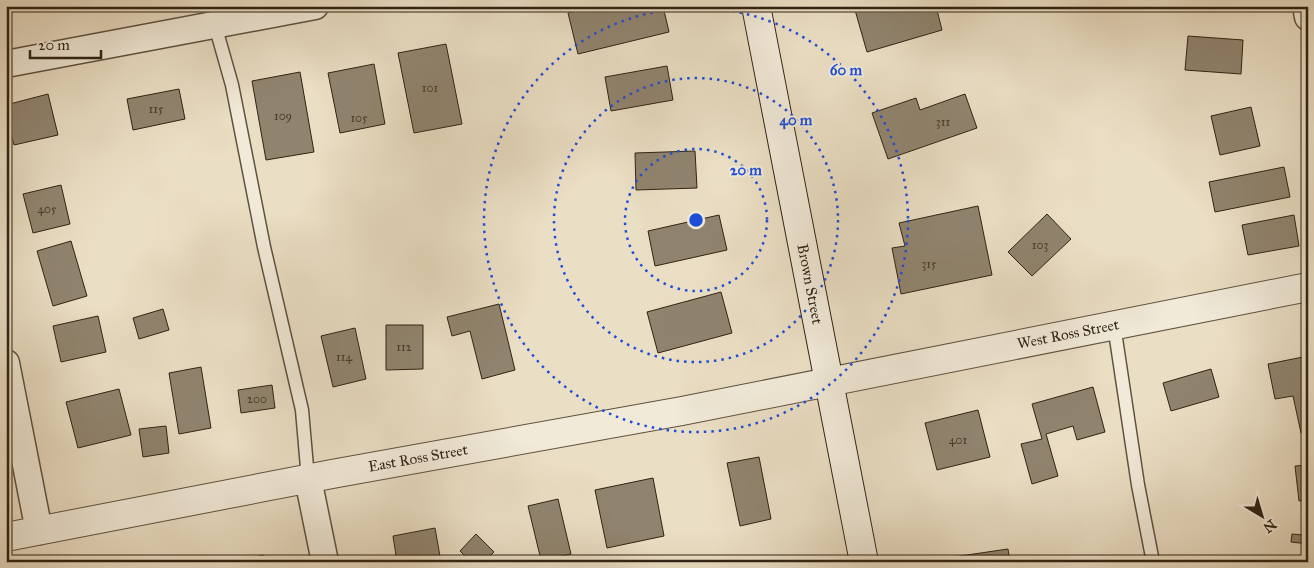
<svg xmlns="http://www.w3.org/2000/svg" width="1314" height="568" viewBox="0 0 1314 568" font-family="'IM FELL Great Primer',serif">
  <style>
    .building { fill: #90846f; stroke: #2f2313 }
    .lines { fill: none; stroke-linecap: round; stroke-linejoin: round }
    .service-casing { stroke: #5e523f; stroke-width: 15 }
    .minor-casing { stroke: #5e523f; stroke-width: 29 }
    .tertiary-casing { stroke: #5e523f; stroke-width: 30 }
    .secondary-casing { stroke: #2f2313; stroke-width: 30 }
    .service { stroke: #f1ead9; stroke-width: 12 }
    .minor { stroke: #f1ead9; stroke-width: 26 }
    .tertiary { stroke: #f1ead9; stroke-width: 28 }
    .secondary { stroke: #f1ead9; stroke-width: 28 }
    .ring { fill: none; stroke: #1d4ed8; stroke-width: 2.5; stroke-dasharray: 2.5 5 }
    .labels { text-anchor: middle; stroke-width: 4; stroke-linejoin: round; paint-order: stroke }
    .number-label { font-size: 12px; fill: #473b2a }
    .street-label { font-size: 15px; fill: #2f2313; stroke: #f1ead9 }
    .centre { fill: #1d4ed8; stroke: #f1ead9; stroke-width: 2.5 }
    .ring-label { font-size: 15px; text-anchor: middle; font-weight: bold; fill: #1d4ed8; stroke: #f1ead9; stroke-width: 4; stroke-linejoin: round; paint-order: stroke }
  </style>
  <rect width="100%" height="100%" fill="#eadec4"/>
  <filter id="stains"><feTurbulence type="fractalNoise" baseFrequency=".004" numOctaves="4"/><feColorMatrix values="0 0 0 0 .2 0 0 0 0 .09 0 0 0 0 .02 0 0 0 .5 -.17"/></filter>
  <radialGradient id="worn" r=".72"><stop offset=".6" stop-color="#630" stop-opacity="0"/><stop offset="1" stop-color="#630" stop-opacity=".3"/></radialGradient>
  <g class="building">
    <polygon points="597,6 663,6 669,32 578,54 568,13"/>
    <polygon points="868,6 936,6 942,30 867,52 855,10"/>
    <polygon points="1188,36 1243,40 1241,74 1185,70"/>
    <polygon points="446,44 462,124 414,133 398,53"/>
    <polygon points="374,64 385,124 340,133 328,73"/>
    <polygon points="667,66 673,100 611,111 605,77"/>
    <polygon points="300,72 314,152 266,160 252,81"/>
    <polygon points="179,89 185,119 133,130 127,99"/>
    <polygon points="48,94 58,135 14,145 6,115 6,105"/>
    <polygon points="965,94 977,128 888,159 872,113 916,98 920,110"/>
    <polygon points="1251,107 1260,146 1220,155 1211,116"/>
    <polygon points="695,151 697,188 636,190 635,153"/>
    <polygon points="1284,167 1290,197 1215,212 1209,182"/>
    <polygon points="61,185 70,224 33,233 23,194"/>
    <polygon points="978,206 992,275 901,294 892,248 905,246 899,223"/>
    <polygon points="1047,214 1071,239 1032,276 1008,252"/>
    <polygon points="719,215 727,250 655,266 648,231"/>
    <polygon points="1294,215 1299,246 1248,255 1242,225"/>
    <polygon points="71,241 87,296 53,306 37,251"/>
    <polygon points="721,292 732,333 658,353 647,312"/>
    <polygon points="499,304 515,370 482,379 470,331 452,336 447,317"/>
    <polygon points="163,309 169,330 139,339 133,318"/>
    <polygon points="98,316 106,352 61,362 53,326"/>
    <polygon points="386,325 423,325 423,369 386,370"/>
    <polygon points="355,328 366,379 333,387 321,336"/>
    <polygon points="1308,356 1308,431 1301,433 1293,396 1275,399 1268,364"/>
    <polygon points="201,367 211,428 179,434 169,373"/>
    <polygon points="1211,369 1219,397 1171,411 1163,383"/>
    <polygon points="272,385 275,408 241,413 238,390"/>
    <polygon points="1093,387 1105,432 1077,440 1073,426 1046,434 1058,476 1032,484 1021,444 1042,439 1032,404"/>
    <polygon points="119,389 131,435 78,448 66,402"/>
    <polygon points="978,410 990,457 937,470 925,423"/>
    <polygon points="166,426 169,453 143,457 139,429"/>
    <polygon points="759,457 771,519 740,526 727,463"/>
    <polygon points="1308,465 1308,500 1299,501 1295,466"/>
    <polygon points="653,478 664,536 607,548 595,490"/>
    <polygon points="558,499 571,554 541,560 528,506"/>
    <polygon points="1305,515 1308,516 1308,544 1291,542 1292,534 1303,535"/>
    <polygon points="435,528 441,562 397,562 393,536"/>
    <polygon points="476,534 494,552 484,562 471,562 460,551"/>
    <polygon points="1008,549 1010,562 953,562 953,557"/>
    <polygon points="263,555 264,562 232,562"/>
  </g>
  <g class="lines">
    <g class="service-casing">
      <g id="service">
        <polyline points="215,25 232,85 264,247 302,410 308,479"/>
        <polyline points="1114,325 1138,485 1153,562"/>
      </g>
    </g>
    <g class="minor-casing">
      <g id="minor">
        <polyline points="1306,6 1308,17"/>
        <polyline points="6,64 315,6"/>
        <polyline points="6,363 39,531"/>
        <polyline points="308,479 325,562"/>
      </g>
    </g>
    <g class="tertiary-casing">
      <polyline id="tertiary" points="6,537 332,474 682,411 1308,287"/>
    </g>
    <g class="secondary-casing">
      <polyline id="secondary" points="756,6 864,562"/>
    </g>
    <use href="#service" class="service"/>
    <use href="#minor" class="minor"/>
    <use href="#tertiary" class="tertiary"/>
    <use href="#secondary" class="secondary"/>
  </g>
  <g class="ring">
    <circle cx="696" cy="220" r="71"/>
    <circle cx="696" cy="220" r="142"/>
    <circle cx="696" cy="220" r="212"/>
  </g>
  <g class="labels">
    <g class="number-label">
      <text x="430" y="92">101</text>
      <text x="156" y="113">115</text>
      <text x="283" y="120">109</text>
      <text x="359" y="122">105</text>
      <text x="943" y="126">311</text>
      <text x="47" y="213">405</text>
      <text x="1040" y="249">103</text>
      <text x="929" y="268">315</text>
      <text x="404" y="351">112</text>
      <text x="344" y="361">114</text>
      <text x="257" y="403">200</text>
      <text x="958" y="444">401</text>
    </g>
    <g class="street-label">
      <text transform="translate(810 284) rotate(79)" y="5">Brown Street</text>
      <text transform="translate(1068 334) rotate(-11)" y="5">West Ross Street</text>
      <text transform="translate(418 458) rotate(-10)" y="5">East Ross Street</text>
    </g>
  </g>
  <circle cx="696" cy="220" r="8" class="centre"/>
  <g class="ring-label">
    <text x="846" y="75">60 m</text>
    <text x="796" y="125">40 m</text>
    <text x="746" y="175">20 m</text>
  </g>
  <rect width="1314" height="568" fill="none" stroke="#eadec4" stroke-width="25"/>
  <rect x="8" y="8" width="1299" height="553" fill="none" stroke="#2f2313" stroke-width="2.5"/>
  <rect x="12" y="12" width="1289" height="543" fill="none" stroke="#2f2313"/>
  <g transform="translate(1262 516) rotate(142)" stroke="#f1ead9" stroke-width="4" paint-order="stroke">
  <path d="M0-4L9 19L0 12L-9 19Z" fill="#2f2313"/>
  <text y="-8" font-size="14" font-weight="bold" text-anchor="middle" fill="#2f2313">N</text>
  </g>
  <path d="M30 50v8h71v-8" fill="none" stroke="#2f2313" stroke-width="2.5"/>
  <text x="38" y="50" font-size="15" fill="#2f2313" stroke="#f1ead9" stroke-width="4" paint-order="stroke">20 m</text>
  <rect width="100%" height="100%" filter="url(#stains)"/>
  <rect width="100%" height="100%" fill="url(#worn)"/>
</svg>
